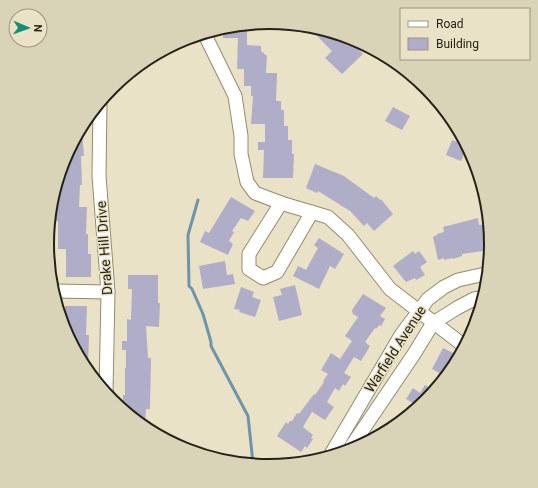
<svg xmlns="http://www.w3.org/2000/svg" width="538" height="488" viewBox="0 0 538 488" font-family="Roboto,sans-serif">
  <style>
    .lines { fill: none; stroke-linecap: round; stroke-linejoin: round }
    .stream { stroke: #6e96aa; stroke-width: 3 }
    .building { fill: #b0adc8 }
    .minor-casing { stroke: #928b71; stroke-width: 15 }
    .minor { stroke: #fff; stroke-width: 13 }
    .labels { text-anchor: middle; stroke-width: 3; stroke-linejoin: round; paint-order: stroke }
    .street-label { font-size: 14px; fill: #252318; stroke: #e9e2c6 }
    .rim { fill: none; stroke: #252318; stroke-width: 2 }
  </style>
  <rect width="100%" height="100%" fill="#e9e2c6"/>
  <g class="lines">
    <polyline class="stream" points="198,200 188,235 189,286 192,289 203,314 211,342 211,346 248,416 253,463"/>
  </g>
  <g class="building">
    <polygon points="247,26 247,45 261,46 261,51 267,56 266,73 277,73 276,101 281,101 281,110 284,110 284,126 288,126 288,140 292,140 292,154 294,154 293,178 263,178 264,150 258,150 258,142 265,142 265,124 251,124 253,96 251,96 251,86 244,86 244,69 237,69 238,38 223,38 223,31"/>
    <polygon points="311,30 347,38 363,54 342,74 325,58 332,51"/>
    <polygon points="393,107 410,116 402,130 385,121"/>
    <polygon points="82,132 84,156 81,156 82,185 80,185 79,207 87,207 86,234 88,234 88,254 91,254 91,277 66,277 66,249 58,249 58,221 53,221 53,214 56,197 60,197 60,179 64,159"/>
    <polygon points="452,140 465,145 467,148 461,161 446,155"/>
    <polygon points="315,164 344,176 374,198 376,196 380,200 381,199 393,214 374,231 367,223 364,226 350,211 318,191 317,193 306,188"/>
    <polygon points="231,197 255,211 248,221 241,218 232,231 234,232 229,241 233,244 228,255 200,242 205,231 209,233"/>
    <polygon points="478,218 479,225 487,224 491,244 490,250 462,254 462,256 453,259 453,258 444,260 444,258 438,260 433,237 437,235 437,234 444,232 443,227"/>
    <polygon points="319,238 344,254 335,269 330,266 319,289 293,276 298,266 306,270 318,248 314,245"/>
    <polygon points="413,251 415,254 419,251 427,262 420,267 425,275 416,280 415,278 406,282 393,266"/>
    <polygon points="225,261 227,275 233,274 235,284 203,289 199,266"/>
    <polygon points="128,275 158,275 158,303 160,303 159,327 146,326 148,358 151,358 150,409 146,409 145,423 123,408 123,395 125,395 125,368 126,368 126,350 122,350 122,341 127,341 127,319 131,320 132,289 128,289"/>
    <polygon points="295,285 302,315 279,321 273,297 282,295 280,289"/>
    <polygon points="241,287 254,292 252,297 261,300 255,317 239,312 240,310 234,309"/>
    <polygon points="363,294 386,308 380,316 385,319 381,326 379,325 376,329 375,328 365,342 370,346 361,361 354,357 344,373 351,377 345,386 343,384 339,391 335,388 327,402 334,407 325,420 312,412 303,427 313,435 311,438 313,439 307,448 305,446 301,452 277,436 286,422 288,424 290,421 292,421 297,413 299,414 314,394 315,395 324,382 323,381 328,374 321,370 331,353 340,359 352,341 345,336 358,317 353,314 352,310"/>
    <polygon points="65,306 87,306 86,335 89,335 88,366 64,329 62,320 65,320"/>
    <polygon points="443,348 457,355 443,375 432,369"/>
    <polygon points="425,385 434,390 426,401 406,414 413,403 406,399 413,388 420,393"/>
  </g>
  <g class="lines">
    <g class="minor-casing">
      <g id="minor">
        <polyline points="205,35 235,96 241,136 241,154 247,182 255,193 284,204 328,217 348,235 390,289 463,345"/>
        <polyline points="100,105 99,176 108,292 106,392"/>
        <polyline points="281,203 249,254 249,269 263,278 277,272 312,212"/>
        <polyline points="56,291 108,292"/>
        <polyline points="349,450 414,354 433,323 457,308 474,299 480,298"/>
        <polyline points="331,454 401,335 428,299 444,287 458,280 485,274"/>
      </g>
    </g>
    <use href="#minor" class="minor"/>
  </g>
  <g class="labels">
    <g class="street-label">
      <text transform="translate(104 248) rotate(-94)" y="5">Drake Hill Drive</text>
      <text transform="translate(395 349) rotate(-57)" y="5">Warfield Avenue</text>
    </g>
  </g>
  <path d="M0 0H538V488H0ZM54 244a215 215 0 1 1 430 0a215 215 0 1 1-430 0Z" fill="#d9d3b8" fill-rule="evenodd"/>
  <path class="rim" d="M54 244a215 215 0 1 1 430 0a215 215 0 1 1-430 0Z"/>
  <rect x="400" y="8" width="130" height="52" fill="#e9e2c6" stroke="#9b9680"/>
  <rect x="408" y="21" width="20" height="6" fill="#ffffff" stroke="#9b9680"/>
  <text x="436" y="28" font-size="12" fill="#252318">Road</text>
  <rect x="408" y="38" width="20" height="12" fill="#b0adc8" stroke="#9b9680"/>
  <text x="436" y="48" font-size="12" fill="#252318">Building</text>
  <g transform="translate(28 28) rotate(92)"><circle r="19" fill="#e9e2c6" stroke="#9b9680"/>
  <path d="M0-3L7 15L0 10L-7 15Z" fill="#158f73"/>
  <text y="-6" font-size="11" font-weight="bold" text-anchor="middle" fill="#252318">N</text>
  </g>
</svg>
